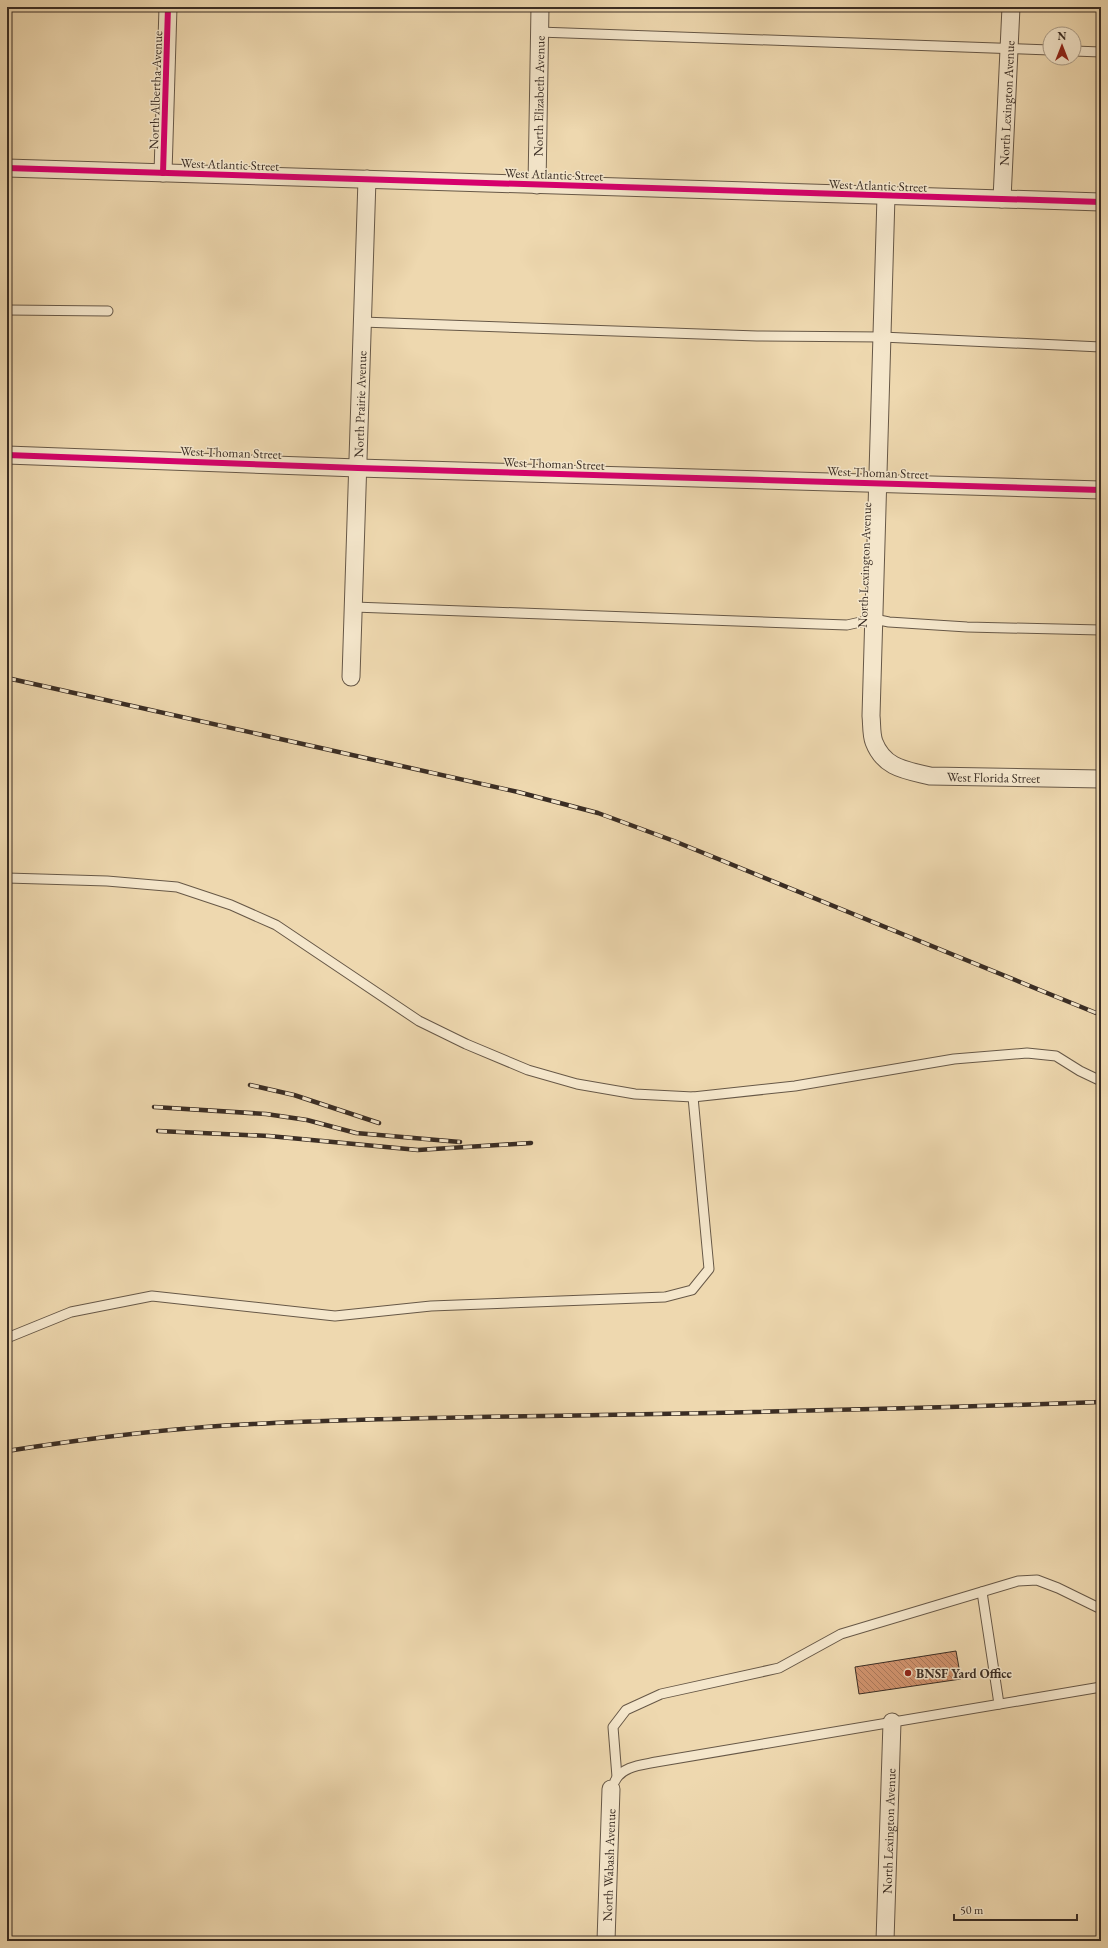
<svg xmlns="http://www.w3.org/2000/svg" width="1108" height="1948" viewBox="0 0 1108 1948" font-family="'EB Garamond',serif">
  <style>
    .building { fill: url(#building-back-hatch); stroke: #3a2d24 }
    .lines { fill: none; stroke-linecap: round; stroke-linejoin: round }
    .service-casing { stroke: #675847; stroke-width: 11 }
    .minor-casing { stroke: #675847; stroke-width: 19 }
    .service { stroke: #f4e6cb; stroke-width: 9 }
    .minor { stroke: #f4e6cb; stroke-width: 17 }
    .rail-casing { stroke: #3a2d24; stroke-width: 4.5 }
    .rail { stroke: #f4e6cb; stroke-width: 3; stroke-dasharray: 9; stroke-linecap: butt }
    .cycleway-casing { stroke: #f4e6cb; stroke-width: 8 }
    .cycleway { stroke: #d6006c; stroke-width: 6 }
    .poi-dot { fill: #8f2418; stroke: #f4e6cb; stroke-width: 1.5 }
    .labels { text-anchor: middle; stroke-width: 3; stroke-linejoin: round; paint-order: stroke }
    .street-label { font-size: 13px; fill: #3a2d24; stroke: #f4e6cb }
    .poi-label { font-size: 13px; font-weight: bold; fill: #3a2d24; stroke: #f4e6cb; text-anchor: start }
  </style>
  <defs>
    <pattern id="building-back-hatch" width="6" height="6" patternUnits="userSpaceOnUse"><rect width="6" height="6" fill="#d2946f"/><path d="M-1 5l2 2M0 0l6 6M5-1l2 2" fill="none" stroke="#ab795b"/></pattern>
  </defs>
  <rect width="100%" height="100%" fill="#eed8af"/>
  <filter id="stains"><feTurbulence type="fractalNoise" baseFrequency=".005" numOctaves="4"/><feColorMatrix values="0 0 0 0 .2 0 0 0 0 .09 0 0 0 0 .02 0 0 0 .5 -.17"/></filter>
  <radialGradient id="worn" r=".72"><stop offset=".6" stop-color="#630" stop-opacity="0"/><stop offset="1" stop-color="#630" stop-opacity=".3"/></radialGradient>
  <polygon class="building" points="956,1651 961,1679 859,1694 855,1667"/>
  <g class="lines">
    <g class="service-casing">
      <g id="service">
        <polyline points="539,32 1050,50"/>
        <polyline points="1074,51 1101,52"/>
        <polyline points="7,310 108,311"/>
        <polyline points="362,322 757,336 882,337 1101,347"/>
        <polyline points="354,607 847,625 874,619 889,622 967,627 1101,630"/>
        <polyline points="7,878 107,881 177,887 231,905 276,925 419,1021 466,1044 528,1070 577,1084 635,1094 693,1097 795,1086 954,1059 1027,1053 1056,1056 1080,1071 1101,1081"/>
        <polyline points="7,1338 71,1312 152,1296 335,1316 431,1306 665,1297 692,1290 709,1269 693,1097"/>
        <polyline points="982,1592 999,1704"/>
        <polyline points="617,1777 613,1727 626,1710 661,1694 779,1668 841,1634 1018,1581 1037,1580 1058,1588 1101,1609"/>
        <path d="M 615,1781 C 622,1766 642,1765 656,1762 L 1101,1687"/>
      </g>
    </g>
    <g class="minor-casing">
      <g id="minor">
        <polyline points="7,168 1101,202"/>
        <polyline points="163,173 168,7"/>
        <path id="s1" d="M 537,185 L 540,7"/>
        <path id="s2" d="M 886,196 L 871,716 C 872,724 871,734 874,742 C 884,768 905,770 930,776 L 1101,779"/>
        <path id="s3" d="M 1002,199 L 1011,7"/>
        <polyline points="7,455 358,468 1101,490"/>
        <path id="s4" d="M 351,677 L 367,179"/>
        <path id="s5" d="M 606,1941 L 611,1789"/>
        <path id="s6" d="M 885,1941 L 892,1722"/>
      </g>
    </g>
    <use href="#service" class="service"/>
    <use href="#minor" class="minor"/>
    <g class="rail-casing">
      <g id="rail">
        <polyline points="7,678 518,792 598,813 674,841 1101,1015"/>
        <polyline points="250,1085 294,1095 379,1123"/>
        <polyline points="154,1107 266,1114 307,1120 356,1133 460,1142"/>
        <polyline points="158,1131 269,1136 418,1150 531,1143"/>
        <path d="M 7,1451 C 89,1438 171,1428 253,1424 C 369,1418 484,1417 600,1415 C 767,1412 934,1408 1101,1402"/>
      </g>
    </g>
    <use href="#rail" class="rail"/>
    <g class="cycleway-casing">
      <g id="cycleway">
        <polyline points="7,168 1101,202"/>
        <polyline points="163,173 168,7"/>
        <polyline points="7,455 358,468 1101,490"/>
      </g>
    </g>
    <use href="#cycleway" class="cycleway"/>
  </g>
  <circle class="poi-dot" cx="908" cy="1673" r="4"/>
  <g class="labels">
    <g class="street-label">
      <text transform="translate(155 90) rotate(-88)" y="5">North Albertha Avenue</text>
      <text dy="5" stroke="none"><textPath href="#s1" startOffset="89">North Elizabeth Avenue</textPath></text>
      <text dy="5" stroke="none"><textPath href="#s3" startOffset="96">North Lexington Avenue</textPath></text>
      <text transform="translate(230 164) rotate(2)" y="5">West Atlantic Street</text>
      <text transform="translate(554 174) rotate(2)" y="5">West Atlantic Street</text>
      <text transform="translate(878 185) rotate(2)" y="5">West Atlantic Street</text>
      <text dy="5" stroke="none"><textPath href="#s4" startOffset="273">North Prairie Avenue</textPath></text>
      <text transform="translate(231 452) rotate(2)" y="5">West Thoman Street</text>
      <text transform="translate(554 463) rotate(2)" y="5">West Thoman Street</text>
      <text transform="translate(878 472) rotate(2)" y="5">West Thoman Street</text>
      <text transform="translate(864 565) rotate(-88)" y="5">North Lexington Avenue</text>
      <text dy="5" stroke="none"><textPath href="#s2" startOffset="679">West Florida Street</textPath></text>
      <text dy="5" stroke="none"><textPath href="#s6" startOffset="110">North Lexington Avenue</textPath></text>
      <text dy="5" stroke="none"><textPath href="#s5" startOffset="76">North Wabash Avenue</textPath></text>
    </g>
    <g class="poi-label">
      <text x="916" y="1678">BNSF Yard Office</text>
    </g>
  </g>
  <rect width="1108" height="1948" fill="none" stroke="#eed8af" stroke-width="24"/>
  <rect x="8" y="8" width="1092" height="1932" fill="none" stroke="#3a2d24" stroke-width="2"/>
  <rect x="12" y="12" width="1084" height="1924" fill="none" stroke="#3a2d24"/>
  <g transform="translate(1062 46)"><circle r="19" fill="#f4e6cb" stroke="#aa9c88"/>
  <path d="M0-3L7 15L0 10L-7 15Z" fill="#8f2418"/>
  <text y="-6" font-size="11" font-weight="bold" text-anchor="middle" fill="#3a2d24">N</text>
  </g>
  <path d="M954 1914v6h123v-6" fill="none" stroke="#3a2d24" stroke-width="2"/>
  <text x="960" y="1914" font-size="12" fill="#3a2d24" stroke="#f4e6cb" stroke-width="3" paint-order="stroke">50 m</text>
  <rect width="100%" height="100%" filter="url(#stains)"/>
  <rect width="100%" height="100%" fill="url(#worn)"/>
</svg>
